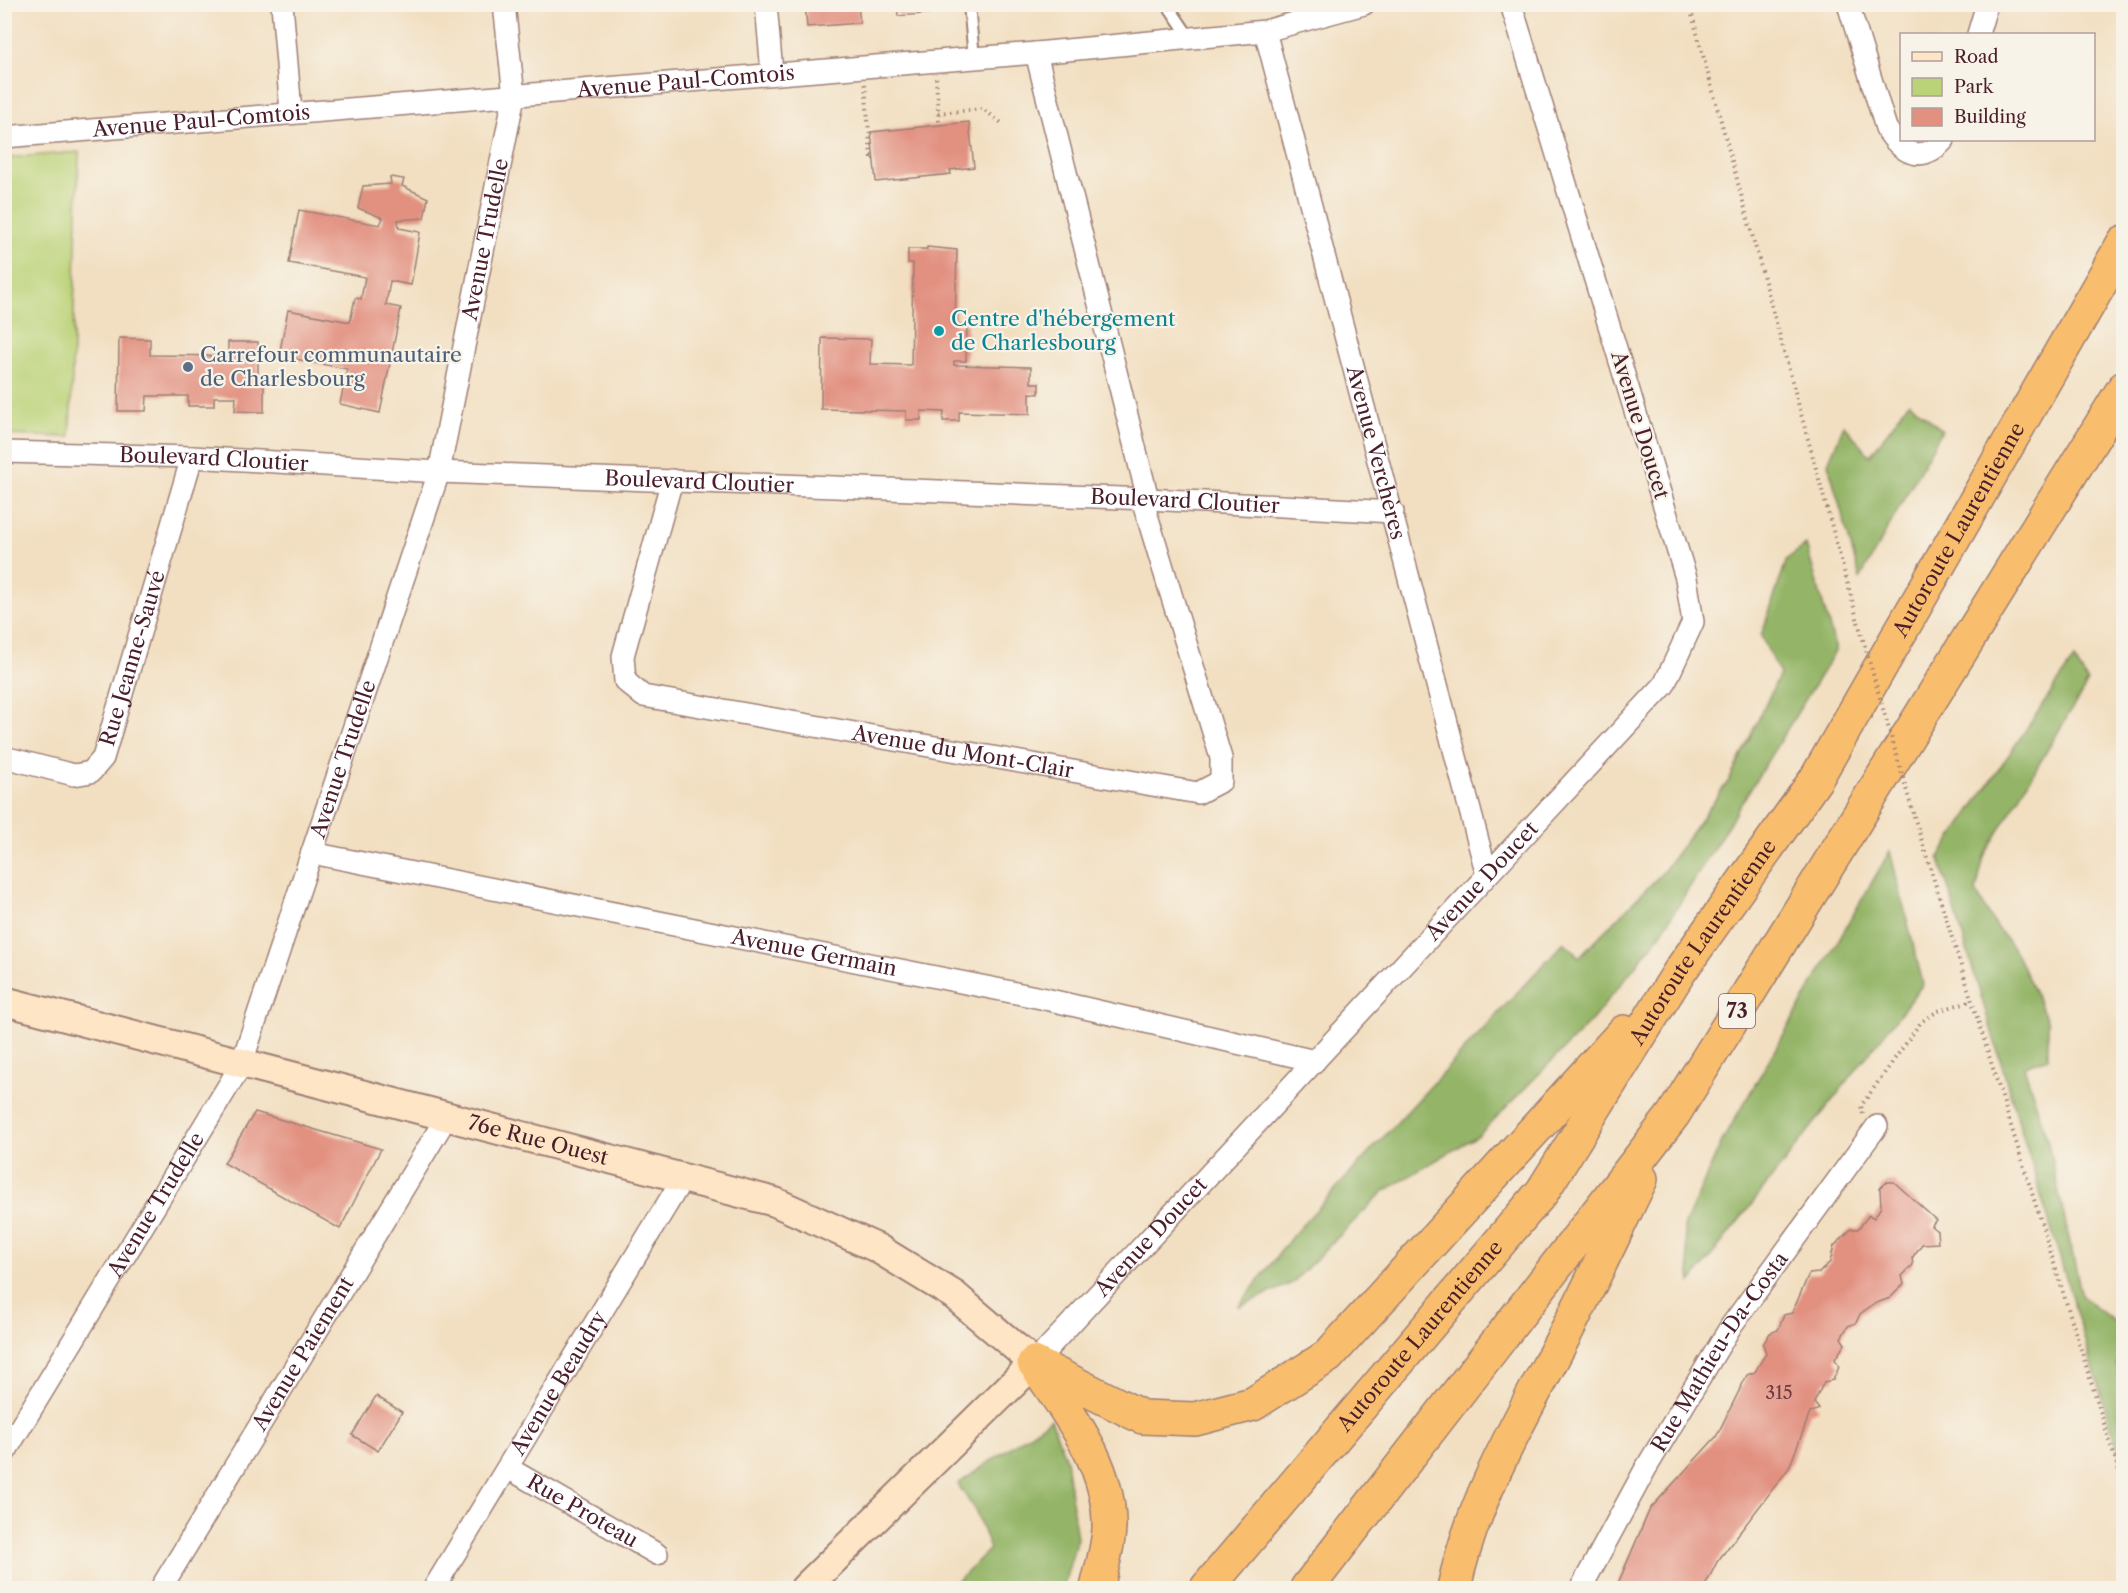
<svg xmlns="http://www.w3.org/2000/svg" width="2128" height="1593" viewBox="0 0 2128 1593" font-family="'Libre Caslon Text',serif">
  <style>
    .green { fill: #bbd378; stroke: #827952; stroke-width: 1.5 }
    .forest { fill: #94b568; stroke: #6f6a4a; stroke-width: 1.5 }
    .building { fill: #e29080 }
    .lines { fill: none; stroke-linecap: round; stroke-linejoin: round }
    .lane-casing { stroke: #9e7f76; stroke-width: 14 }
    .street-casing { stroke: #9e7f76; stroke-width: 24 }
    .secondary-casing { stroke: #9e7f76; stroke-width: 32 }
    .highway-casing { stroke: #9e7f76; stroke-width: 36 }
    .path { stroke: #9e7f76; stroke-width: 4; stroke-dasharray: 1.5 4.5; stroke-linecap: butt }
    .lane { stroke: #fff; stroke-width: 10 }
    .street { stroke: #fff; stroke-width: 21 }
    .secondary { stroke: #fde5c5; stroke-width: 28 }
    .highway { stroke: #f9be6d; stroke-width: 33 }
    .path-bridge { stroke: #9e7f76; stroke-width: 4; stroke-dasharray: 1.5 4.5; stroke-linecap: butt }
    .culture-dot { fill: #0f9aa8; stroke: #f7f3e8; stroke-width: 2 }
    .service-dot { fill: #5c6f8a; stroke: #f7f3e8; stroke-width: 2 }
    .labels { text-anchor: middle; stroke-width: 4.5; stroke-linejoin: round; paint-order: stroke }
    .number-label { font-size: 18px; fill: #703b40 }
    .shield { fill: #f7f3e8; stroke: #7e5f64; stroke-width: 1.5 }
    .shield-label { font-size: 20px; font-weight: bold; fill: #4a1f2b }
    .street-label { font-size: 21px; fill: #4a1f2b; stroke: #f7f3e8 }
    .culture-label { font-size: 21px; fill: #0d838f; stroke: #f7f3e8; text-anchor: start }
    .service-label { font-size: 21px; fill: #4e5e75; stroke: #f7f3e8; text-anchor: start }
  </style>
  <rect width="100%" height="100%" fill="#f7f3e8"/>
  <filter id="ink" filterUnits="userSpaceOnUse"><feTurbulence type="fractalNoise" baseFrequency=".0167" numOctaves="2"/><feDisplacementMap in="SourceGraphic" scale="12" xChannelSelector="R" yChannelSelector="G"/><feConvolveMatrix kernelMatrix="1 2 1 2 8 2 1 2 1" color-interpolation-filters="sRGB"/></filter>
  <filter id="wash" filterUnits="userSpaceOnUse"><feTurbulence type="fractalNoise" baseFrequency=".008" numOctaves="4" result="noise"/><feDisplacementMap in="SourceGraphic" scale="24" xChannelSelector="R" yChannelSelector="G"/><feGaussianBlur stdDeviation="1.35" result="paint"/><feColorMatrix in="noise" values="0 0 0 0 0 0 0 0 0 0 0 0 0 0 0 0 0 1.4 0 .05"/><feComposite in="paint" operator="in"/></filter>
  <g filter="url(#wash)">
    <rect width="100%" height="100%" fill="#f2dfc1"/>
    <polygon class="green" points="79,152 70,437 5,435 5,158"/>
    <g class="forest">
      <polygon points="1909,402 1942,430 1860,579 1828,463 1844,425 1870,456"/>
      <polygon points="1806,545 1836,650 1660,935 1592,1020 1479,1135 1384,1191 1292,1283 1238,1307 1294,1234 1564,942 1579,957 1663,872 1730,779 1780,674 1761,636 1787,559"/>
      <polygon points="2074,659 2088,682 1984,856 1976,891 1989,916 2015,951 2048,1022 2048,1058 2024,1066 2047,1139 2082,1297 2114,1321 2123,1314 2123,1360 2116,1363 2123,1380 2123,1467 1939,857"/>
      <polygon points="1890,851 1923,984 1691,1282 1684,1227 1721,1143"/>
      <polygon points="1051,1419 1066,1460 1077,1539 1063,1588 950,1588 990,1549 976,1512 958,1484"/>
    </g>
    <g id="blocks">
      <g class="building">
        <polygon points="805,4 858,4 860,23 807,27"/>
        <polygon points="897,4 946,4 947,12 898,16"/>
        <polygon points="991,4 1027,4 1027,8 1002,10 1002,6 991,7"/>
        <polygon points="969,122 974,167 950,170 951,174 876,182 871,132"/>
        <polygon points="390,177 404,179 402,186 428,198 424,218 398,220 399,228 420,232 411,285 390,281 386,305 401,308 380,413 340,404 347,369 279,356 288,310 350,322 355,298 361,299 365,277 289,263 299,210 380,225 383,218 358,208 363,186 391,184"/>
        <polygon points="927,247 957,250 955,324 967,324 966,361 954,361 954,365 1031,367 1031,383 1039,383 1039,394 1030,393 1030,414 959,412 959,421 943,421 944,412 921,411 921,420 906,420 906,411 821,409 822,338 871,339 870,364 911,365 913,263 908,263 908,249 927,249"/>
        <polygon points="119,338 150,339 150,355 228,356 228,342 258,342 258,378 264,379 264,412 235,411 236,397 214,397 214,406 188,406 188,396 147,396 146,411 118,411"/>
        <polygon points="255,1112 381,1149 340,1229 224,1163"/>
        <polygon points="1887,1182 1894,1182 1936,1220 1931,1226 1937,1231 1938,1243 1922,1244 1912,1258 1913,1265 1902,1276 1904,1284 1890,1298 1874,1304 1860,1314 1856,1323 1848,1326 1841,1338 1845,1344 1835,1359 1839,1367 1833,1380 1824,1382 1814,1403 1819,1409 1810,1413 1789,1468 1717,1562 1704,1588 1616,1588 1650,1509 1716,1437 1747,1375 1755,1372 1766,1353 1763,1344 1770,1333 1778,1330 1784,1315 1792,1313 1809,1274 1819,1273 1830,1262 1834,1246 1851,1229 1858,1229 1869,1215 1874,1218 1881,1207 1880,1188"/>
        <polygon points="376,1396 402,1412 378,1451 352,1435"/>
      </g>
    </g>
  </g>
  <g filter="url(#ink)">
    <use href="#blocks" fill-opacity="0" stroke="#9e7f76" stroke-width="1.5"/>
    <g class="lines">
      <g class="lane-casing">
        <g id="lane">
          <polyline points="969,4 974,58"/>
          <polyline points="1167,4 1190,38"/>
        </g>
      </g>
      <g class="street-casing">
        <g id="street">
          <polyline points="282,4 291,112"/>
          <polyline points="766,4 772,73"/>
          <path d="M 1848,4 L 1886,128 C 1901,153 1921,165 1944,140"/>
          <path id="s1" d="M 1265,31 L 1487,875"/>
          <polyline points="1978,34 1987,4"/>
          <polyline points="1036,53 1148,499"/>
          <path id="s2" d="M 4,137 L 1036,53 L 1265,31 L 1364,4"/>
          <path id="s3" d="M 4,452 L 192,457 L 439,472 L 1148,499 L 1393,512"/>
          <path id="s4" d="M 672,480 L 623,656 L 625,681 L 643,696 L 1198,793 L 1221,781 L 1221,758 L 1142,499"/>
          <path id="s5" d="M 4,757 L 74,775 L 91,772 L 103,758 L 192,457"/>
          <path id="s6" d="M 312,853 L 1041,998 L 1315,1061"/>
          <path id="s7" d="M 1034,1363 L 1664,685 L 1693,622 L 1686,578 L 1511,4"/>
          <path id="s8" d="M 4,1454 L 241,1065 L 439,472 L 514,96 L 504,4"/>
          <path id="s9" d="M 508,1468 L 657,1554"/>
          <path id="s10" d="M 161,1588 L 446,1118"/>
          <path id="s11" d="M 434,1588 L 683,1178"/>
          <path id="s12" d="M 1581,1588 L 1646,1468 L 1731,1326 L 1877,1126"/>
        </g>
      </g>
      <g class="secondary-casing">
        <g id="secondary">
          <path id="s13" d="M 4,1001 L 775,1202 L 877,1248 L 954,1295 L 1034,1363 L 805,1588"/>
        </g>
      </g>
      <g class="highway-casing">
        <g id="highway">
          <polyline points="1034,1363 1142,1417 1195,1419 1253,1404 1328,1356 1624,1032"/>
          <path d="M 1037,1367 C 1070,1416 1111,1467 1109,1529 C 1108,1548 1101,1570 1097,1588"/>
          <path id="s14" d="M 1207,1588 L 1542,1192 L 1680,971 L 1816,779 L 2124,242"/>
          <polyline points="1307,1588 1673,1115 2124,388"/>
          <path d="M 1454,1588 C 1471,1507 1511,1436 1550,1363 C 1582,1303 1611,1241 1641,1179"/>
        </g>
      </g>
      <g class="path">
        <polyline points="1689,4 1858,622"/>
        <polyline points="936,78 939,125"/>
        <polyline points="865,84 871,156 873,156"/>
        <polyline points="938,113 983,109 1003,124"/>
        <polyline points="1914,816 2124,1487"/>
        <polyline points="1863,1114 1861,1106 1921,1022 1938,1011 1970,1001"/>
      </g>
      <use href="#lane" class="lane"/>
      <use href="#street" class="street"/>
      <use href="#secondary" class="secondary"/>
      <use href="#highway" class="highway"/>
      <polyline class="path-bridge" points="1858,622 1914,816"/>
    </g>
  </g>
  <circle class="culture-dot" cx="939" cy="331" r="6"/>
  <circle class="service-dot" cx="188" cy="367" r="6"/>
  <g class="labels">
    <g class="number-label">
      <text x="1779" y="1399">315</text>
    </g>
    <rect class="shield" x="1719" y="994" width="36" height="34" rx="4.5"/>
    <g class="shield-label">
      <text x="1737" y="1018">73</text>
    </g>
    <g class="street-label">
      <text dy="7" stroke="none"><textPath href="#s2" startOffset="684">Avenue Paul-Comtois</textPath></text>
      <text dy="7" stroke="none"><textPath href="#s2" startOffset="198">Avenue Paul-Comtois</textPath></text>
      <text dy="7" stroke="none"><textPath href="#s8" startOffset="1318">Avenue Trudelle</textPath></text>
      <text transform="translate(1640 425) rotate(73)" y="7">Avenue Doucet</text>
      <text dy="7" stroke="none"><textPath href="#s1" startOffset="436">Avenue Verchères</textPath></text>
      <text dy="7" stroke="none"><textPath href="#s3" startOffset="210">Boulevard Cloutier</textPath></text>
      <text dy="7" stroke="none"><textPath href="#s3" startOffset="696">Boulevard Cloutier</textPath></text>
      <text dy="7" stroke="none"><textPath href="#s3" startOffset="1182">Boulevard Cloutier</textPath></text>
      <text dy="7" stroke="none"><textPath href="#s14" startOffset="1302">Autoroute Laurentienne</textPath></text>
      <text dy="7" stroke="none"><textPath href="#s5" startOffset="212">Rue Jeanne-Sauvé</textPath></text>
      <text dy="7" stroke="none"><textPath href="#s4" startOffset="556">Avenue du Mont-Clair</textPath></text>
      <text dy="7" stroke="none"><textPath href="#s8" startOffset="778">Avenue Trudelle</textPath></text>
      <text dy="7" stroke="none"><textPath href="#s7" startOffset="658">Avenue Doucet</textPath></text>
      <text dy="7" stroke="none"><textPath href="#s14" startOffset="816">Autoroute Laurentienne</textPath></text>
      <text dy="7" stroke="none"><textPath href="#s6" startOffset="512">Avenue Germain</textPath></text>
      <text dy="7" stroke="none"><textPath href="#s13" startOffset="552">76e Rue Ouest</textPath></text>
      <text dy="7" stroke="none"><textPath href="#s8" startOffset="292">Avenue Trudelle</textPath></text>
      <text dy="7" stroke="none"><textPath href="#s7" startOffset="172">Avenue Doucet</textPath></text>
      <text dy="7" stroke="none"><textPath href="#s14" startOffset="330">Autoroute Laurentienne</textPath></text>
      <text dy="7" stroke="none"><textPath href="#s12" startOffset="274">Rue Mathieu-Da-Costa</textPath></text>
      <text dy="7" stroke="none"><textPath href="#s10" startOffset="274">Avenue Paiement</textPath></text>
      <text dy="7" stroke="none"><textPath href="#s11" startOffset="240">Avenue Beaudry</textPath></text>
      <text dy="7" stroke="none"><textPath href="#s9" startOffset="86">Rue Proteau</textPath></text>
    </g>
    <g class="culture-label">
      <text x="951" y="326">Centre d'hébergement<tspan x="951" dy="24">de Charlesbourg</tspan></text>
    </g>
    <g class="service-label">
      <text x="200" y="362">Carrefour communautaire<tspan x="200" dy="24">de Charlesbourg</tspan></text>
    </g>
  </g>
  <rect width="2128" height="1593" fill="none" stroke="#f7f3e8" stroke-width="24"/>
  <rect x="1900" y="33" width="195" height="108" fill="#f7f3e8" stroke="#b29e9c" stroke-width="1.5"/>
  <rect x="1912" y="52" width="30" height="9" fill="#fde5c5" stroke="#b29e9c" stroke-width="1.5"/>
  <text x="1954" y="63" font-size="18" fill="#4a1f2b">Road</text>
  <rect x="1912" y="78" width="30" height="18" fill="#bbd378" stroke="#b29e9c" stroke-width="1.5"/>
  <text x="1954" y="93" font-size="18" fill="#4a1f2b">Park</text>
  <rect x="1912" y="108" width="30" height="18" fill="#e29080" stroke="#b29e9c" stroke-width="1.5"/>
  <text x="1954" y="123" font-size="18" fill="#4a1f2b">Building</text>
</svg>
